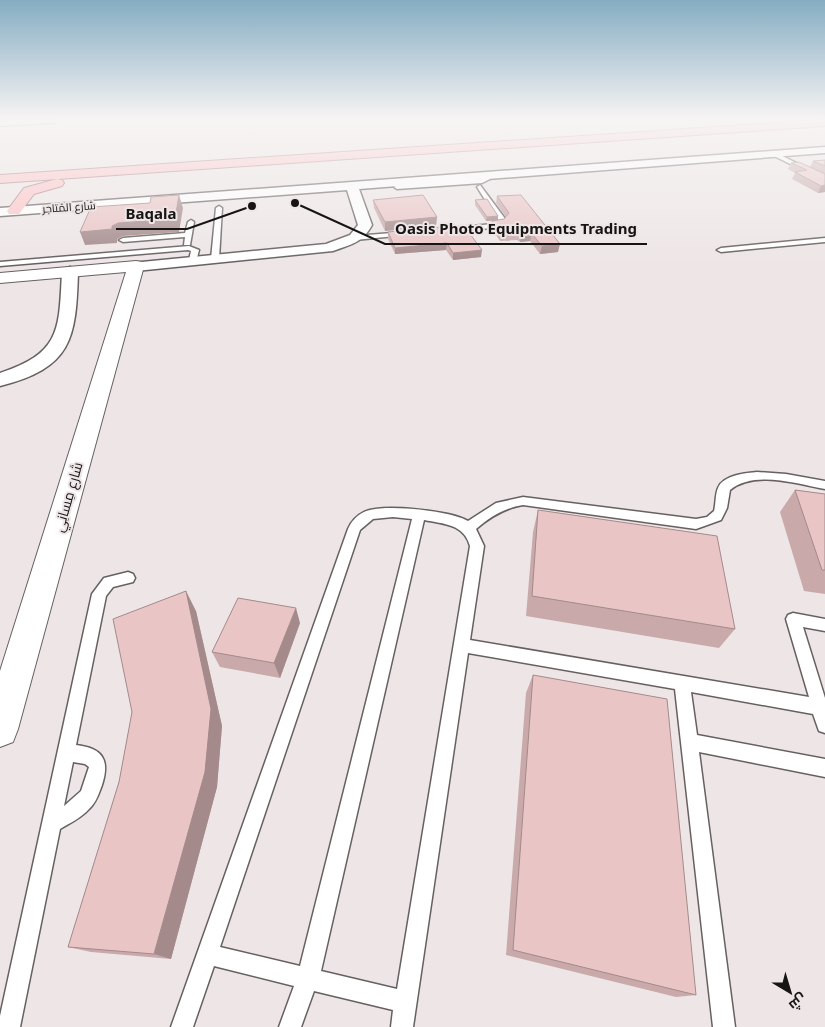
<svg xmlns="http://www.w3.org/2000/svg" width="825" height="1027" viewBox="0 0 825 1027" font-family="'Noto Sans',Cairo,sans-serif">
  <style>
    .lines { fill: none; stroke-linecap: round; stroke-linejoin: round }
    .service-casing { stroke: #676060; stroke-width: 3 }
    .minor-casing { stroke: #676060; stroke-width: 3 }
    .tertiary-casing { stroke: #676060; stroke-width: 2 }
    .trunk-casing { stroke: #ab7d7f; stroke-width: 2 }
    .service { fill: #fff; fill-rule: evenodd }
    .minor { fill: #fff; fill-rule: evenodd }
    .tertiary { fill: #fff; fill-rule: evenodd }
    .trunk { fill: #fcc4c7; fill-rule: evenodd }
    .wall { fill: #c9a9aa }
    .shaded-wall { fill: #a48a8b }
    .building { fill: #eac5c6; stroke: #a48a8b }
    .labels { text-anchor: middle; stroke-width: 4; stroke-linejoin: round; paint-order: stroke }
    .far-street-label { font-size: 11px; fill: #171414; stroke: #eee6e6 }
    .street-label { font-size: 14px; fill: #171414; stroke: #eee6e6 }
    .leader { fill: none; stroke: #171414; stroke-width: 2 }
    .callout-dot { fill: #171414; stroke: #eee6e6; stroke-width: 2 }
    .callout-label { font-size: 15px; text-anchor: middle; font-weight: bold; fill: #171414; stroke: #eee6e6; stroke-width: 4; stroke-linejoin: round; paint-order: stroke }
  </style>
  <rect width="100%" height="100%" fill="#eee6e6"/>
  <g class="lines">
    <g class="service-casing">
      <g id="service">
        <polygon points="774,152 825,177 825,181 772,155"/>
        <polygon points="486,175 490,179 482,183 397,189 394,187 397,185 481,179"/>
        <polygon points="480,185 506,220 504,224 494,228 437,232 437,230 439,229 493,224 499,222 477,187"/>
        <polygon points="219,206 222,208 219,259 215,261 211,259 216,208"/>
        <polygon points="191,220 194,222 190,245 184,245 185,237 123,242 119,240 123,238 185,233 188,222"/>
        <polygon points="404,232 406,233 406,235 355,240 351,238 355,236"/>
        <polygon points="825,238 825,242 721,252 717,250 721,248"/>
        <polygon points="189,246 199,250 196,262 189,260 191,251 188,250 0,266 0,262"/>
        <path d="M 757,472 L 786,474 L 825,481 L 825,489 C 796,484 755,470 730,490 L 727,508 L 721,520 L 696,529 L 523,505 C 504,508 490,517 476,529 L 484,546 L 470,640 L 809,697 L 786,619 L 788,615 L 793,613 L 825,619 L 825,631 L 803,627 L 825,698 L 825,733 L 819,731 L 813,714 L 691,692 L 697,735 L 825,759 L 825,777 L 699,752 L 735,1027 L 713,1027 L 675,689 L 468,653 L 413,1027 L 391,1027 L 393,1010 L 314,991 L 301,1027 L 279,1027 L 294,986 L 214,966 L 193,1027 L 171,1027 L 348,529 C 351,522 356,516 364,512 C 382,503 451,511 468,521 L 496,503 L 523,497 L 696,519 L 707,517 L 714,511 C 716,504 715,495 718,488 C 723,475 746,473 757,472 ZM 393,517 L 412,519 L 300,966 L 220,947 L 360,530 L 373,519 ZM 424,520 C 444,524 464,524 470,546 L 397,989 L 321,971 Z"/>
        <path d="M 128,572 L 133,574 L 135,578 L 133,582 L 113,587 L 106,596 L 76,745 C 103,748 110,760 102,785 C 99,793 96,803 89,809 C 81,818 70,823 60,829 L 20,1027 L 0,1027 L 0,1016 L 92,594 L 104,578 ZM 73,762 L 85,764 L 89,767 L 81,791 L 64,806 Z"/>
      </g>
    </g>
    <g class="minor-casing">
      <g id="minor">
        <path d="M 825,147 L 825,153 L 359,189 L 372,225 C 362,243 352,244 333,251 L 136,271 L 131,269 L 128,266 L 131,263 L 326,244 L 350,235 L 358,225 L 347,190 L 0,216 L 0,208 Z"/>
        <path d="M 70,267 L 75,269 L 78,272 C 76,339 72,368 0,386 L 0,373 C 61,353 59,330 62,272 L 65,269 Z"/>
      </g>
    </g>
    <g class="tertiary-casing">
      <g id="tertiary">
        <polygon points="0,120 58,120 53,123 0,126"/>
        <polygon points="136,261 142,262 144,266 18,729 13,742 0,747 0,671 126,272 0,283 0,273"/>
      </g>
    </g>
    <g class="trunk-casing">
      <g id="trunk">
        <polygon points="820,120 825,120 825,126 0,183 0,175"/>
        <polygon points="57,179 62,180 64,183 62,186 34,194 19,214 9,214 7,211 24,188"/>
      </g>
    </g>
    <use href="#service" class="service"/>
    <use href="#minor" class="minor"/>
    <use href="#tertiary" class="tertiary"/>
    <use href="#trunk" class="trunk"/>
  </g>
  <g class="wall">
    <polygon points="825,160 825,192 818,193 792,179 795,173 788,169 791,163 810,167 813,161"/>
    <polygon points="497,196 558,252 540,254 530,241 520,242 517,240 500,241 491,228 492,221 486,221 475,205 475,200 498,220 504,219 506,217 496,203"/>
    <polygon points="373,200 437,217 436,226 385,231 374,208"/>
    <polygon points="443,230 481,257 453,260 446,250 395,254 388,239 388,232"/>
    <polygon points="795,490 825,494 825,594 804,591 780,512"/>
    <polygon points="538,510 735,629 719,648 526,616 533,532"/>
    <polygon points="196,611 222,726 217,787 171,959 91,952 68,947 119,782 132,712"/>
    <polygon points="300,623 280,678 220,667 212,652"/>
    <polygon points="533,675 696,995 676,997 506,955 526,693"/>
  </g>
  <g class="shaded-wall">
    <polygon points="825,185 825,192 818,193 821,186"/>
    <polygon points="179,195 183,208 179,232 123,236 117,239 117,243 85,245 80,232 112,226"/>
    <polygon points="498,216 498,220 486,221 487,217"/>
    <polygon points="437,217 436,226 385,231 385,222"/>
    <polygon points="532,234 530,241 520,242 521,235"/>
    <polygon points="447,243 446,250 395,254 395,248"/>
    <polygon points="560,244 558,252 540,254 542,246"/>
    <polygon points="482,250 481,257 453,260 453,253"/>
    <polygon points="186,591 196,611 222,726 217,787 171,959 154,954"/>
    <polygon points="296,608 300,623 280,678 274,663"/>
  </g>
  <g class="building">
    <polygon points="825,160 825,166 813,161"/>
    <polygon points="799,162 825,174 825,185 821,186 795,172 807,170 791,163"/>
    <polygon points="179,195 175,219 118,223 112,226 112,229 80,232 91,207 150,203 151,197"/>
    <polygon points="423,195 437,217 385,222 373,200"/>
    <polygon points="521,195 560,244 542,246 532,234 521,235 518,232 501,233 492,221 504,219 509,213 497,196"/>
    <polygon points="487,199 498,216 487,217 475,200"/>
    <polygon points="441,227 443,230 467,230 482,250 453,253 447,243 395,248 388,232"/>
    <polygon points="795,490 825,494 825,570 822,570"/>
    <polygon points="538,510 717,536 735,629 532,596"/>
    <polygon points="186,591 211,709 205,772 154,954 68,947 119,782 132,712 113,619"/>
    <polygon points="238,598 296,608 274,663 212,652"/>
    <polygon points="533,675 667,699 696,995 513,950"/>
  </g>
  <linearGradient id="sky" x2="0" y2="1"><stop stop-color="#85adc2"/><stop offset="0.45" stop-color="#f7f4f4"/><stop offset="1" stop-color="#f7f4f4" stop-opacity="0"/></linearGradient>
  <rect width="825" height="264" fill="url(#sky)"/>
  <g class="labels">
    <g class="far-street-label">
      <text transform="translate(69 207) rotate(-4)" y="4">شارع المُتاجر</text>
    </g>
    <g class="street-label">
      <text transform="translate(68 497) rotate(-74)" y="5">شارع مِسانِي</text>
    </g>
  </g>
  <path class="leader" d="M252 206L187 229H116M295 203L385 244H647"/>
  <g class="callout-dot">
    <circle cx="252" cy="206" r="5"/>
    <circle cx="295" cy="203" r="5"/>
  </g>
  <g class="callout-label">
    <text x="151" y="219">Baqala</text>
    <text x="516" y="234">Oasis Photo Equipments Trading</text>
  </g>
  <g transform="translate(790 992) rotate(142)" stroke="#eee6e6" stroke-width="4" paint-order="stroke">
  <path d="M0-4L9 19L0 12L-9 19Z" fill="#171414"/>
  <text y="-8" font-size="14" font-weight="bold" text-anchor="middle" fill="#171414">ش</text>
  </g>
</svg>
